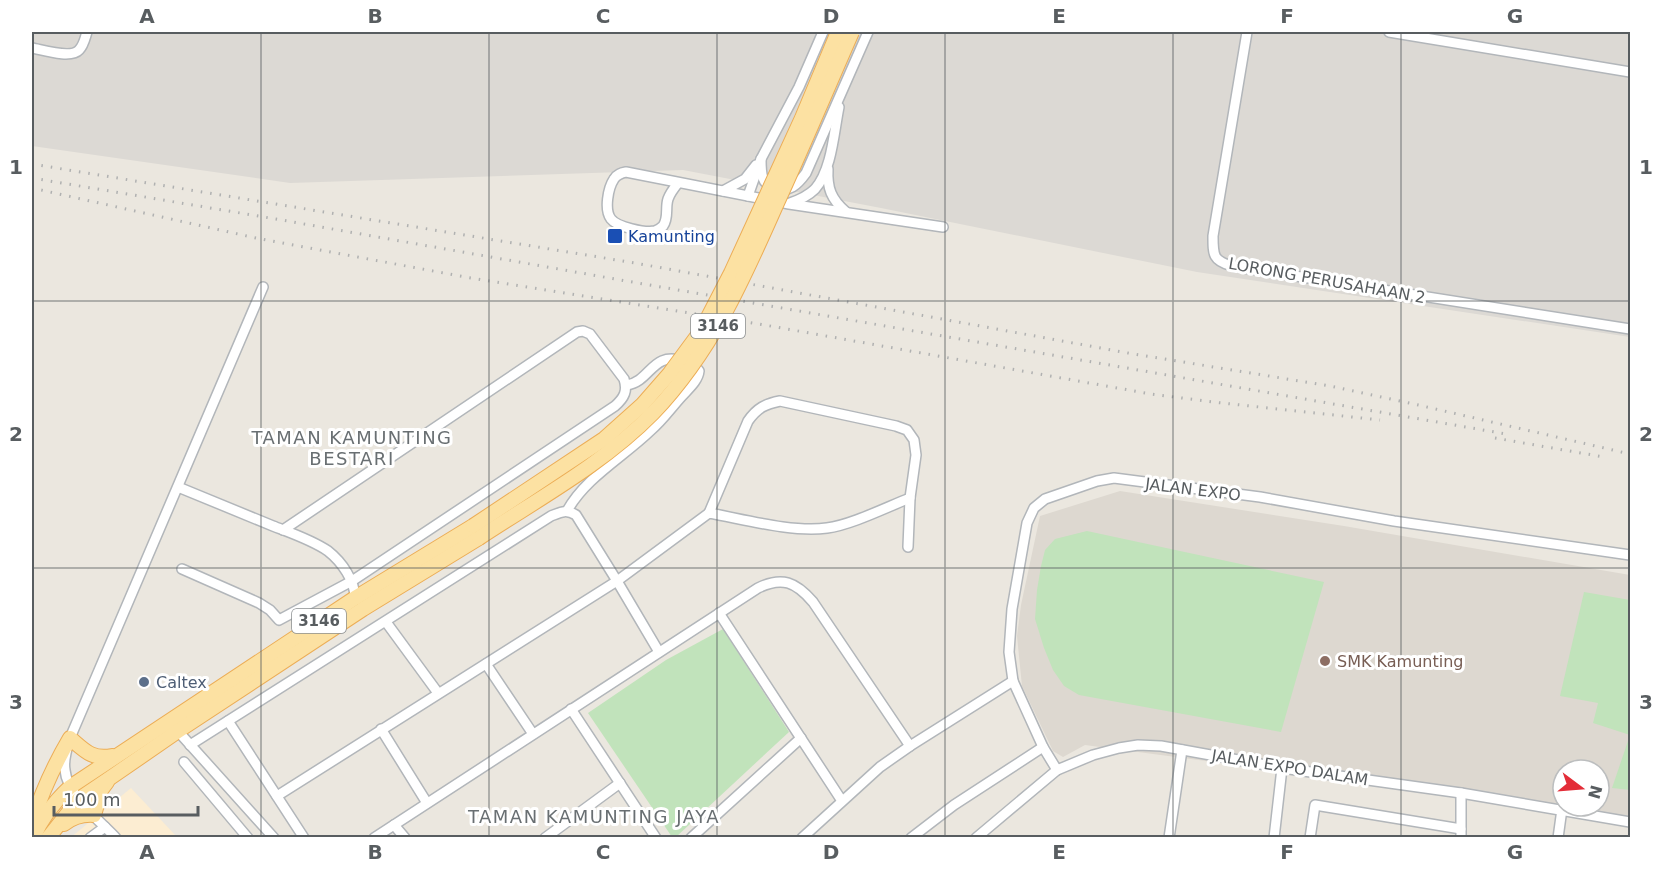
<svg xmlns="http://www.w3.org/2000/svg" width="1662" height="869" viewBox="0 0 1662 869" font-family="'DejaVu Sans',sans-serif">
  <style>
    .commercial { fill: #fcedd2 }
    .industrial { fill: #dcd9d4 }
    .education { fill: #ddd8d0; fill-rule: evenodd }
    .green { fill: #c1e3bb }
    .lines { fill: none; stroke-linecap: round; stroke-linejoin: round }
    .minor-casing { stroke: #b2b6ba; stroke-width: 12 }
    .primary-casing { stroke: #ecad56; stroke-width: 16 }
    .minor { stroke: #fff; stroke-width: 9 }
    .primary { stroke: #fce1a2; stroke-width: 14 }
    .rail { stroke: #b0b1b1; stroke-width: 3; stroke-dasharray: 1.5 8; stroke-linecap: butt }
    .primary-bridge-casing { stroke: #ecad56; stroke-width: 16; stroke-linecap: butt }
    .primary-bridge { stroke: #fce1a2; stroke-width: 14 }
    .grid { fill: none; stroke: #585d60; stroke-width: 1.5; stroke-opacity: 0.55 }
    .transit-dot { fill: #1a4fb4; stroke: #fff; stroke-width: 2 }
    .education-dot { fill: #8d6e63; stroke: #fff; stroke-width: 2 }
    .service-dot { fill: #5c6f8a; stroke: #fff; stroke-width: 2 }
    .labels { text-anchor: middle; stroke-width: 6; stroke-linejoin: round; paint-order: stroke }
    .shield { fill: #fff; stroke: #8a8e90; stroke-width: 1.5 }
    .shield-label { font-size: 15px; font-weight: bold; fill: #585d60 }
    .transit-label { font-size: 16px; fill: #164399; stroke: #fff; text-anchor: start }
    .street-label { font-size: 16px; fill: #585d60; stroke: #fff }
    .education-label { font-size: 16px; fill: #785e54; stroke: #fff; text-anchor: start }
    .service-label { font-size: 16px; fill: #4e5e75; stroke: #fff; text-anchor: start }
    .neighbourhood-label { font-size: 18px; letter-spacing: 1.5px; fill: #696f72; stroke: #fff }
    .neatline { fill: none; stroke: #585d60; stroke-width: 2 }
    .grid-label { font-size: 20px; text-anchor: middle; font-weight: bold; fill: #585d60 }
  </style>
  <rect width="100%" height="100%" fill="#ebe7df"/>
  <polygon class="commercial" points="131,788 177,837 70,838"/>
  <polygon class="industrial" points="32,32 1630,32 1630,337 1197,272 881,208 683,170 290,183 32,146"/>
  <path class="education" d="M 1120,491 L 1344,526 L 1630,575 L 1630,817 L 1085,745 L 1063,757 L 1053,751 L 1022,686 L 1017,636 L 1021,605 L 1040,516 ZM 1563,770 L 1599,770 L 1599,806 L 1563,806 Z"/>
  <g class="green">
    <polygon points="1087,531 1324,582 1281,732 1079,695 1064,686 1053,670 1044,648 1035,619 1037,590 1041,566 1045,550 1055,539"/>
    <polygon points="1584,592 1630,600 1630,790 1612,788 1630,735 1593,723 1598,703 1560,696"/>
    <polygon points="723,629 789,732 676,837 672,837 588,713 666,660"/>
  </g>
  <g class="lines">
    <g class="minor-casing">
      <g id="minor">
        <path d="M 1247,32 L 1213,236 C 1213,255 1213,261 1232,266 L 1630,329"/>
        <polyline points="1389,32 1630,72"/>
        <path d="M 32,48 C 43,50 71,59 79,50 C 84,45 85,38 87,32"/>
        <path d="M 761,159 C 761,165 761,173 763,178 C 765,184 769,185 774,187 C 789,194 798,184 806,173 L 868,32"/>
        <path d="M 828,169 C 827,188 831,199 846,212"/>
        <path d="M 678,183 C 674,188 670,193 668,199 C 665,208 669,218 663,226 C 661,228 658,230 655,231 C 645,233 617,227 611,219 C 604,210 608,188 614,179 C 617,174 621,173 626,172 L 789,204 L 943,227"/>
        <polyline points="723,191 745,179 756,165"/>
        <polyline points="748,196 761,159 799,87 823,32"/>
        <path d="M 790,203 C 799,200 808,196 815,189 C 832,170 834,131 839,107"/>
        <path d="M 178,487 C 210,500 242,513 273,526 C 291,533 312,540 328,551 C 342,562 355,581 355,598"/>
        <path d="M 567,511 C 585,478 623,457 650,431 C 662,421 671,408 681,397 C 688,389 698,381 699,371 C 695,365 689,364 683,361 C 652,351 651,381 627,385"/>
        <path d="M 709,513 L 748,421 C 757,408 765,404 780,401 L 896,426 L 907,430 L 914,440 L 916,455 L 910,498 L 908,547"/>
        <path d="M 182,569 L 259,603 L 270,610 L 279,620 L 352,581 L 615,406 C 624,398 628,391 624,379 L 590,334 L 583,331 L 577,332 L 283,530"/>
        <polyline points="719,613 842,801"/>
        <polyline points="386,622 438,693"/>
        <polyline points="486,664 533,734"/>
        <polyline points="571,709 656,838"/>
        <polyline points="228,721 304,838"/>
        <polyline points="176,729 274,838"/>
        <polyline points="381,729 427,803"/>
        <path d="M 190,745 L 551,516 C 561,512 566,509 576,515 L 617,581 L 659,652"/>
        <polyline points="184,762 248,838"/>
        <polyline points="1057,770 1043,747 1013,681 1009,652 1012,609 1027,523 1034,508 1045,499 1097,481 1114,478 1260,497 1394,521 1630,555"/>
        <path d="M 277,796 L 617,581 L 709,513 C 743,519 793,533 827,528 C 851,525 887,507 910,498"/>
        <polyline points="394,825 405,838"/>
        <polyline points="90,838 105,827"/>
        <path d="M 116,838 C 99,820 67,795 65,770 C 63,760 67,748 70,738 L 263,287"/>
        <path d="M 374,838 L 758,588 C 782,576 796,582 813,602 L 910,746"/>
        <polyline points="545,838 620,783"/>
        <polyline points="691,838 801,738"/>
        <polyline points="802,838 880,767 910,746 1013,681"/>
        <polyline points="911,838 954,805 1043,747"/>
        <polyline points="976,838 1057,770 1093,755 1119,748 1138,745 1161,746 1282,768 1461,793 1630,822"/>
        <polyline points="1169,838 1182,750"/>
        <polyline points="1274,838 1282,768"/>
        <polyline points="1310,838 1315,805 1461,829"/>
        <polyline points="1461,838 1461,793"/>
        <polyline points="1558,838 1562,809"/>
      </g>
    </g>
    <g class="primary-casing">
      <g id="primary">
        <path d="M 32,822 C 42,792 54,765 70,738 C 84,750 92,760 112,756"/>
        <path d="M 64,824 C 73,817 82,814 94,815 L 101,790 L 107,782"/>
        <path d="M 33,838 C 42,817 54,802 70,787 L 355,598 L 473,526"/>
        <polyline points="48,838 79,799 110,778 178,731 363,609 479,538"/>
      </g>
    </g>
    <use href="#minor" class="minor"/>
    <use href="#primary" class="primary"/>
    <g class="rail">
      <polyline points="32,164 635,263 1128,353 1330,386 1414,404 1630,454"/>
      <polyline points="32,178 276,219 615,279 1506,434"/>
      <polyline points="32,188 256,238 465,277 759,324 1151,394 1213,402 1380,420"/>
      <polyline points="1495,438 1604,457"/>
    </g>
    <g class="primary-bridge-casing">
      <g id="primary-bridge">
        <polyline points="473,526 604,439 642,405 670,373 701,331 731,273 802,118 838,32"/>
        <path d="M 479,538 C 538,499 603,464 653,413 C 712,351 743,280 777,203 C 803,146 827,89 852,32"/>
      </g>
    </g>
    <use href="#primary-bridge" class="primary-bridge"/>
  </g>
  <path class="grid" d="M 261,32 L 261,838M 489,32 L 489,838M 717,32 L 717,838M 945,32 L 945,838M 1173,32 L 1173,838M 1401,32 L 1401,838M 32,301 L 1630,301M 32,568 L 1630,568"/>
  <rect class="transit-dot" x="607" y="228" width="16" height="16" rx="3"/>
  <circle class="education-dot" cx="1325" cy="661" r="6"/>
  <circle class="service-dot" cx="144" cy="682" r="6"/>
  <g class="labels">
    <g class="shield">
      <rect x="691" y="314" width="54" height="24" rx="4.5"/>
      <rect x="292" y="609" width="54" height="24" rx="4.5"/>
    </g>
    <g class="shield-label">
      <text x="718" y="331">3146</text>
      <text x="319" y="626">3146</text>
    </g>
    <g class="transit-label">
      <text x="628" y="242">Kamunting</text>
    </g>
    <g class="street-label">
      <text transform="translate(1327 280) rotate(10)" y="6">LORONG PERUSAHAAN 2</text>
      <text transform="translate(1193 489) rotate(7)" y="6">JALAN EXPO</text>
      <text transform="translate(1290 767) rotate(9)" y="6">JALAN EXPO DALAM</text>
    </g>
    <g class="education-label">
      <text x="1337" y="667">SMK Kamunting</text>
    </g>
    <g class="service-label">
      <text x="156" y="688">Caltex</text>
    </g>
    <g class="neighbourhood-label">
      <text x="352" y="444">TAMAN KAMUNTING<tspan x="352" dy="21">BESTARI</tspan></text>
      <text x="594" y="823">TAMAN KAMUNTING JAYA</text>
    </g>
  </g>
  <rect width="1662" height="869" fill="none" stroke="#ffffff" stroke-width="66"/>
  <g transform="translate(1581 788) rotate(106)"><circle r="28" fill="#ffffff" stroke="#bcbebf" stroke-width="1.5"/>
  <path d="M0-4.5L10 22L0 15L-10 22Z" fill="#e32d38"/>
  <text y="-9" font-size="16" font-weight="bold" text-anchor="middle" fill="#585d60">N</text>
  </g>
  <path d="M54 806v9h144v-9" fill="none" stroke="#585d60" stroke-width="3"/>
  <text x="63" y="806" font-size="18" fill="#585d60" stroke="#ffffff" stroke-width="4.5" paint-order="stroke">100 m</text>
  <rect x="33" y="33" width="1596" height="803" class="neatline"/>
  <g class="grid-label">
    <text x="147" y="23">A</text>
    <text x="375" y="23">B</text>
    <text x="603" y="23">C</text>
    <text x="831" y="23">D</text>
    <text x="1059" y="23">E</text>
    <text x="1287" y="23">F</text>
    <text x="1515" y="23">G</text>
    <text x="16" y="174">1</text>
    <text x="1646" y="174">1</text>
    <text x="16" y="441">2</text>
    <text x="1646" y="441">2</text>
    <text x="16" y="709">3</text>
    <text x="1646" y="709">3</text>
    <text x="147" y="859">A</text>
    <text x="375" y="859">B</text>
    <text x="603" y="859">C</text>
    <text x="831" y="859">D</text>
    <text x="1059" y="859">E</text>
    <text x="1287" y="859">F</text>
    <text x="1515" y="859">G</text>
  </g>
</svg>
